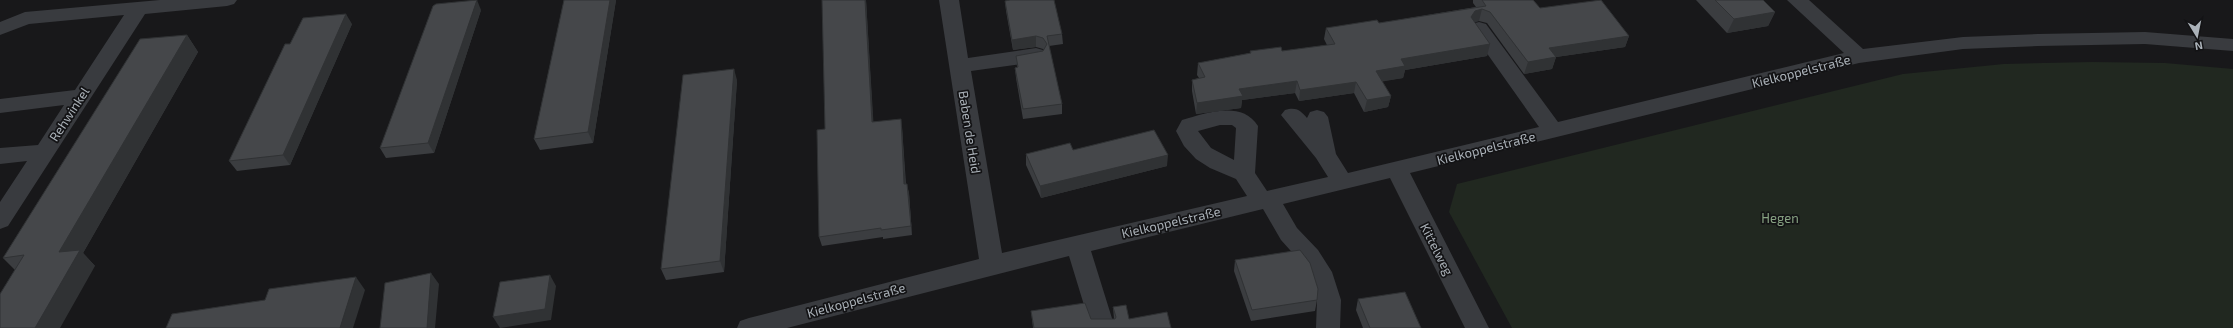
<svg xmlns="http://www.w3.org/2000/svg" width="2233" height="328" viewBox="0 0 2233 328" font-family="'Exo 2',sans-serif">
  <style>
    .green { fill: #212820 }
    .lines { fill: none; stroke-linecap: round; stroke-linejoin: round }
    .minor { fill: #393b3f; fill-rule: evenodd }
    .wall { fill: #3b3d40 }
    .shaded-wall { fill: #303234 }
    .building { fill: #45474a; stroke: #303234 }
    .labels { text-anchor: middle; stroke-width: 3.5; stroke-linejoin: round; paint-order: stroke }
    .street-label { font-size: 13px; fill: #abb2b9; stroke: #131315 }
    .park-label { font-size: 13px; fill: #88a383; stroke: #131315 }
  </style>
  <rect width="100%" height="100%" fill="#18181a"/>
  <polygon class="green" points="2092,62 2165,63 2233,69 2233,328 1512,328 1449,212 1457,184 1903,74 2004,64"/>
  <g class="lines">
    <g class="minor">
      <polygon points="160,0 237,0 234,4 227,6 145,14 8,226 0,229 0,202 27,161 0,164 0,148 38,145 64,105 0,113 0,99 75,90 124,15 29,24 0,35 0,22 25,12"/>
      <path d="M 939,0 L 959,0 L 968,58 L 1036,48 L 1043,50 L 1046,55 L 1043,60 L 1036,62 L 971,71 L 1002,253 L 1247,196 L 1236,179 L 1210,168 L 1196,159 L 1184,146 L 1176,131 L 1182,120 C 1206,113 1242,100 1258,126 L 1255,173 L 1267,191 L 1328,177 L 1316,158 L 1281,115 L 1285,110 C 1296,107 1300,110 1307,118 L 1310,112 L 1317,110 L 1324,112 L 1328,117 L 1336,154 L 1348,173 L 1539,127 L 1469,28 L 1472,24 L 1479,22 L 1486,24 L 1558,122 L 1844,53 L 1787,0 L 1809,0 L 1863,49 L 1963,37 L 2038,34 L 2145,32 L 2233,39 L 2233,51 L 2145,44 L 2038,46 L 1963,49 L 1859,63 L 1410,173 L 1489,328 L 1465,328 L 1390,178 L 1283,204 L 1297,228 L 1318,250 L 1332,272 L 1341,300 L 1340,328 L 1316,328 L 1317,300 L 1309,273 L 1299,260 L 1281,240 L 1263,209 L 1091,251 L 1115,328 L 1091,328 L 1069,256 L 787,328 L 737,328 L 740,321 L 749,318 L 979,259 ZM 1220,125 L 1232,125 L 1236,128 L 1234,160 L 1211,148 L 1198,131 Z"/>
    </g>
  </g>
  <g class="wall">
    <polygon points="564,0 616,0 593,143 540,150 534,139"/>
    <polygon points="866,0 873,122 902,127 906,184 909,193 912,235 883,239 883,237 822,246 819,237 825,129"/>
    <polygon points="1473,0 1533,0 1540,8 1629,36 1625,47 1556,57 1552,69 1524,74 1487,23 1479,21 1474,22 1490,44 1487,56 1405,70 1403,78 1382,81 1391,96 1388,107 1364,112 1354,93 1299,101 1295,93 1242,100 1241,108 1196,114 1192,91 1192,80 1199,78 1197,75 1198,63 1250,53 1250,51 1282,51 1327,45 1324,39 1326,28 1379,23 1476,7 1473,3"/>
    <polygon points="1696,0 1763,0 1775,12 1768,26 1727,33"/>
    <polygon points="1005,1 1062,34 1063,44 1049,46 1062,104 1062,114 1023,119 1016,78 1015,68 1017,67 1016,56 1043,51 1044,49 1043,49 1036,47 1013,50 1006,11"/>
    <polygon points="481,10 434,153 386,158 380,148"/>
    <polygon points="352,24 290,165 237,171 229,161 290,44"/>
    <polygon points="187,35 198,52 83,253 95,266 15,270 3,258"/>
    <polygon points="737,80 724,272 666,280 661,269"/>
    <polygon points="1073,150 1167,166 1041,198 1026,165 1026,154"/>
    <polygon points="1235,260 1317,300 1315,311 1251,321 1234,271"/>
    <polygon points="1358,299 1421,328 1363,328 1356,310"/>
    <polygon points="1113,307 1129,319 1171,328 1033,328 1031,311 1091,319 1114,319"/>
  </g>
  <g class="shaded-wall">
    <polygon points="477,0 481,10 434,153 428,143"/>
    <polygon points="610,0 616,0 593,143 588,132"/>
    <polygon points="865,0 866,0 874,131 872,122"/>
    <polygon points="1482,9 1479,21 1472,23 1471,17 1475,11"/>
    <polygon points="1775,12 1768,26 1727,33 1734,19"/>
    <polygon points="346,14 352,24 290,165 283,155"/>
    <polygon points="187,35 198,52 83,253 95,266 60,328 35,328 59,252"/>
    <polygon points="1036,36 1036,47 1013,50 1012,40"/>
    <polygon points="1629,36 1625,47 1556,57 1552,69 1524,74 1528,62 1549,48"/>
    <polygon points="1490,44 1487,56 1405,70 1403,78 1374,83 1376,71 1401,59"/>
    <polygon points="734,69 737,80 724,272 720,261"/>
    <polygon points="1297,81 1295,93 1242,100 1241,108 1196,114 1197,103 1239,89"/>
    <polygon points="1356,82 1354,93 1299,101 1300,90"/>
    <polygon points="1391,96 1388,107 1364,112 1367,100"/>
    <polygon points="901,119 902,127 906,193 904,184"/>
    <polygon points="1168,155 1167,166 1041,198 1040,186"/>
    <polygon points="907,184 909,193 912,235 911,226"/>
    <polygon points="431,273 439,284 435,328 427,328"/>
    <polygon points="550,275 556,286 551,320 500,328 493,317"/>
    <polygon points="356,277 365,290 353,328 340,328"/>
  </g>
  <g class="building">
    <polygon points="477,0 428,143 380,148 433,6 436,4"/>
    <polygon points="564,0 610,0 588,132 534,139"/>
    <polygon points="822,0 865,0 872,122 901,119 904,184 907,184 911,226 881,230 881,228 819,237 817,130 825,129"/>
    <polygon points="1010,0 1054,0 1062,34 1047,36 1062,104 1023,109 1015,68 1018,67 1016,56 1043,51 1047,44 1043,38 1036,36 1012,40 1005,1"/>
    <polygon points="1482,0 1533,0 1540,8 1601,0 1629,36 1549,48 1556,57 1528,62 1490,12 1482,9 1475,11 1471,17 1490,44 1401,59 1405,66 1376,71 1391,96 1367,100 1356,82 1300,90 1297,81 1239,89 1243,96 1197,103 1192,80 1205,77 1198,63 1251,53 1250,51 1281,47 1282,51 1335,44 1326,28 1377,20 1379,23 1486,6"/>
    <polygon points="1715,0 1763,0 1775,12 1734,19"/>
    <polygon points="346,14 283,155 229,161 285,44 290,44 303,18"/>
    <polygon points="187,35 59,252 80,250 35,328 0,328 0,294 24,255 3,258 140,39"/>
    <polygon points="734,69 720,261 661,269 683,75"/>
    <polygon points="1154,130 1168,155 1040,186 1026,154 1070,143 1073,150"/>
    <polygon points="1300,250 1310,263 1318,289 1317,300 1252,310 1235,260"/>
    <polygon points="431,273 427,328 380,328 385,283"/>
    <polygon points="550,275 545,309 493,317 500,282"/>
    <polygon points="356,277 340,328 166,328 172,314 265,300 269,289"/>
    <polygon points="1405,292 1421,328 1370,328 1358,299"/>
    <polygon points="1085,303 1091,319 1115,319 1116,317 1113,307 1126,305 1129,319 1167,312 1171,328 1034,328 1031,311"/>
  </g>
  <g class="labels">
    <g class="street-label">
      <text transform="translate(1801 71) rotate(-14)" y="5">Kielkoppelstraße</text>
      <text transform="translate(69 114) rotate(-57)" y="5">Rehwinkel</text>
      <text transform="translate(970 132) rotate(81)" y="5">Baben de Heid</text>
      <text transform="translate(1486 148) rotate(-14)" y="5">Kielkoppelstraße</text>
      <text transform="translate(1171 222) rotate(-13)" y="5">Kielkoppelstraße</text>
      <text transform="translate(1437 249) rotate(63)" y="5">Kittelweg</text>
      <text transform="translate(856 300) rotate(-15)" y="5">Kielkoppelstraße</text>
    </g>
    <g class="park-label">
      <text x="1780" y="223">Hegen</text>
    </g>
  </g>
  <g transform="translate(2197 36) rotate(170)" stroke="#131315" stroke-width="3" paint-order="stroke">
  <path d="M0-3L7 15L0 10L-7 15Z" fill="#abb2b9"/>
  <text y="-6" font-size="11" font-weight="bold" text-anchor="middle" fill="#abb2b9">N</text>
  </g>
</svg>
